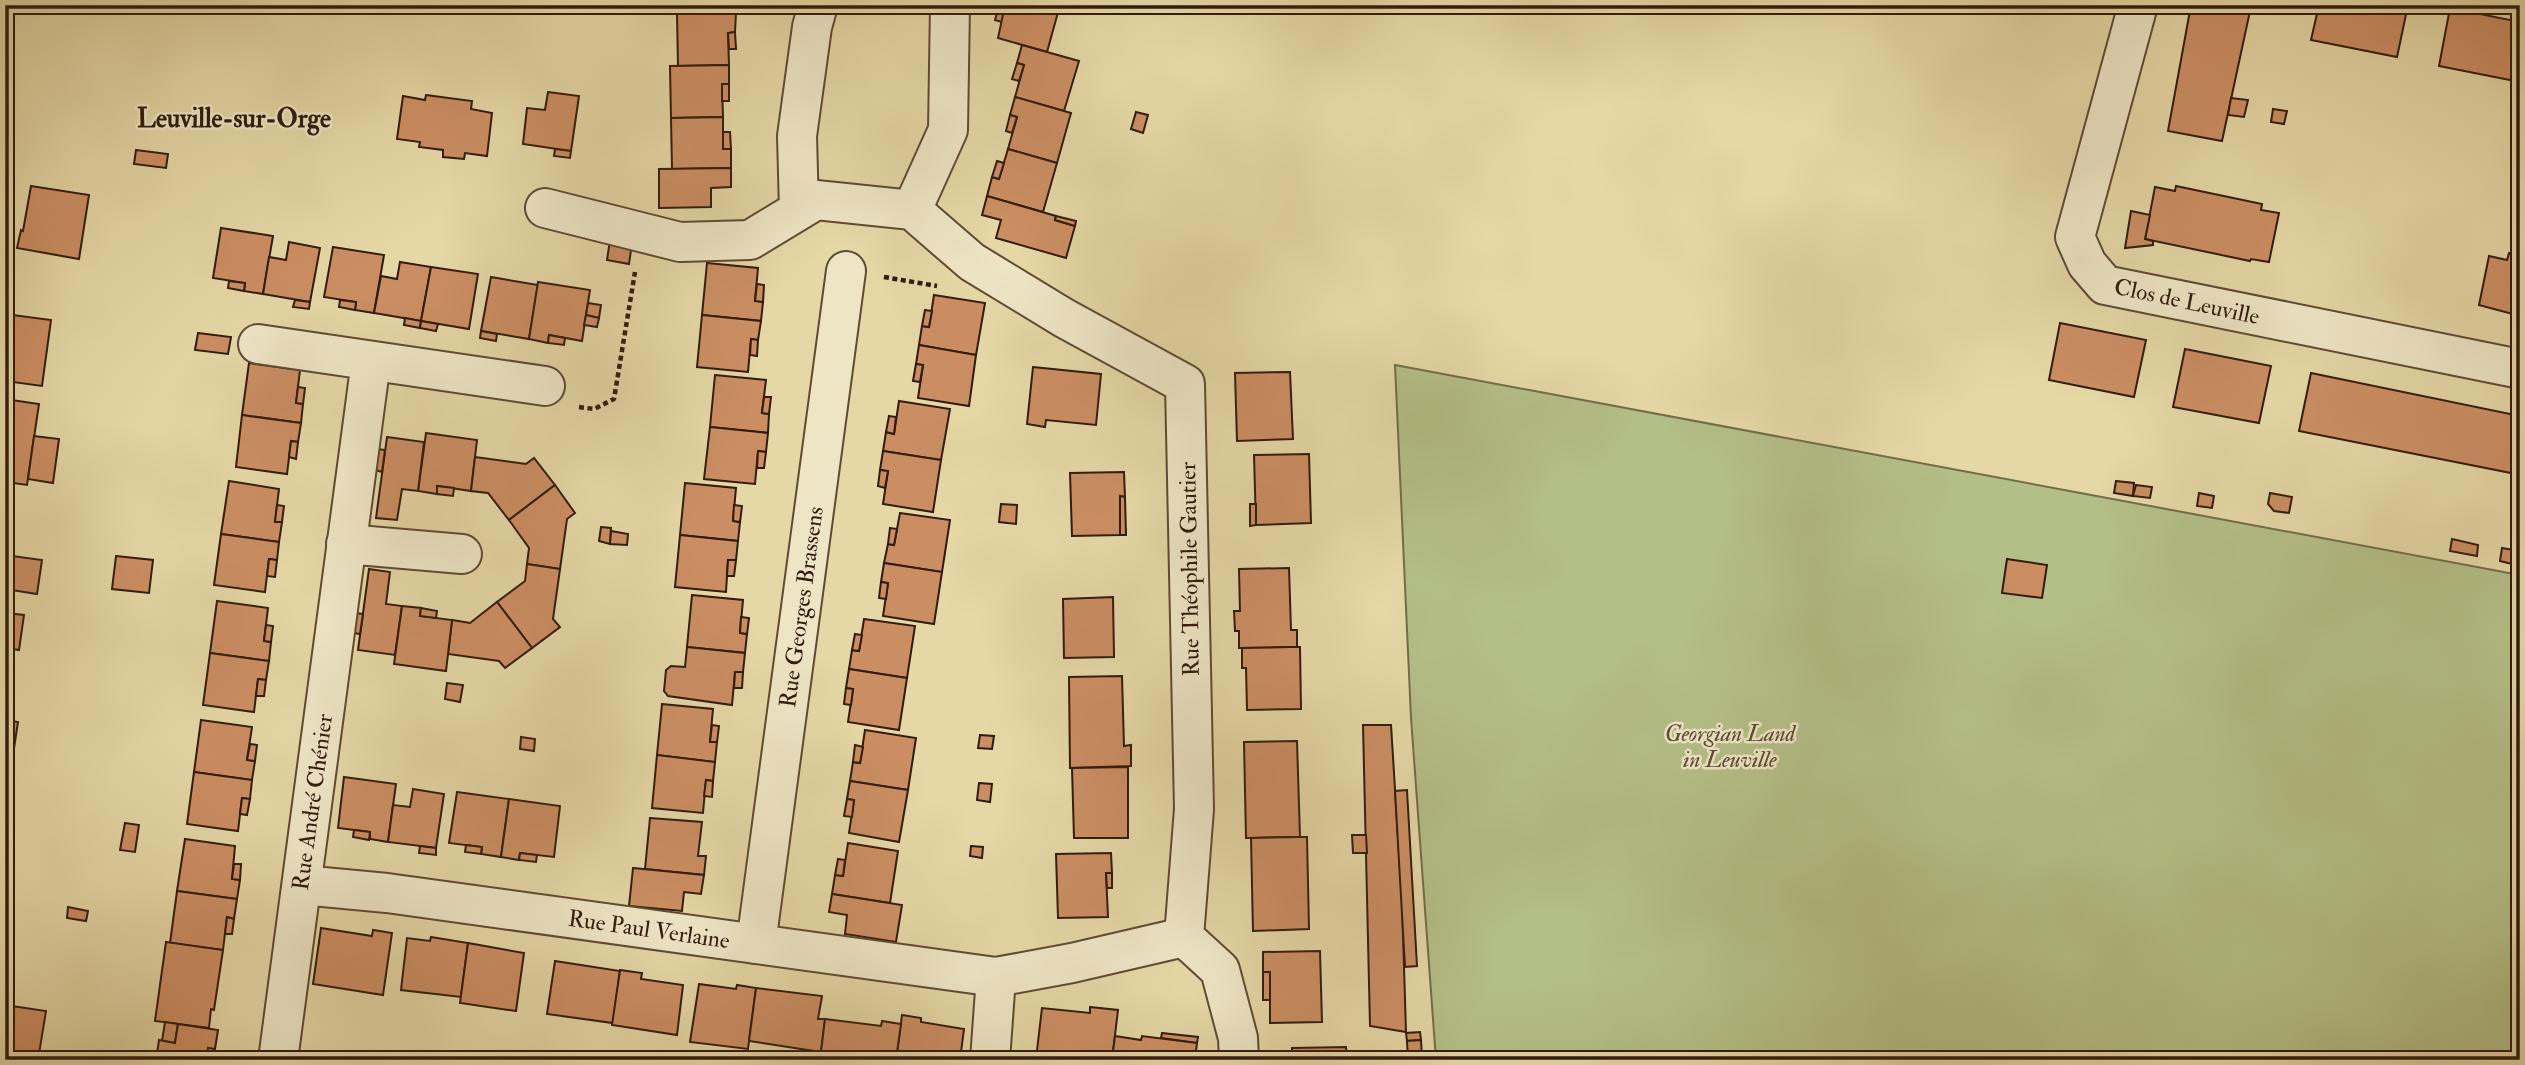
<svg xmlns="http://www.w3.org/2000/svg" width="2525" height="1065" viewBox="0 0 2525 1065" font-family="'IM FELL Double Pica',serif">
  <style>
    .green { fill: #b4be87; stroke: #736c4a; stroke-width: 2 }
    .building { fill: #cb8e63; stroke: #321b0e; stroke-width: 2 }
    .lines { fill: none; stroke-linecap: round; stroke-linejoin: round }
    .minor-casing { stroke: #5f4a34; stroke-width: 42 }
    .path { stroke: #321b0e; stroke-width: 4.5; stroke-dasharray: 5 3.5; stroke-linecap: butt }
    .minor { stroke: #eee5c5; stroke-width: 38 }
    .labels { text-anchor: middle; stroke-width: 5; stroke-linejoin: round; paint-order: stroke }
    .street-label { font-size: 23px; fill: #321b0e; stroke: #eee5c5 }
    .park-label { font-size: 23px; font-style: italic; fill: #594c32; stroke: #eee5c5 }
    .quarter-label { font-size: 26px; font-weight: bold; fill: #321b0e; stroke: #eee5c5 }
  </style>
  <rect width="100%" height="100%" fill="#e5d7a6"/>
  <filter id="stains"><feTurbulence type="fractalNoise" baseFrequency=".00286" numOctaves="4"/><feColorMatrix values="0 0 0 0 .2 0 0 0 0 .09 0 0 0 0 .02 0 0 0 .5 -.17"/></filter>
  <radialGradient id="worn" r=".72"><stop offset=".6" stop-color="#630" stop-opacity="0"/><stop offset="1" stop-color="#630" stop-opacity=".3"/></radialGradient>
  <polygon class="green" points="1395,365 2520,575 2520,1060 1436,1060 1411,718"/>
  <g class="building">
    <polygon points="709,5 761,5 761,13 709,14"/>
    <polygon points="999,5 1007,6 1002,22 995,20"/>
    <polygon points="1005,5 1060,5 1047,52 998,38"/>
    <polygon points="2191,5 2263,5 2262,8 2254,7 2253,12 2250,11 2222,141 2168,131"/>
    <polygon points="2319,5 2408,5 2397,57 2311,40"/>
    <polygon points="2450,8 2520,22 2520,82 2439,66"/>
    <polygon points="736,13 735,32 728,33 729,65 678,66 677,14"/>
    <polygon points="735,32 736,49 729,49 728,33"/>
    <polygon points="1022,45 1079,61 1064,111 1015,97 1024,65 1017,63"/>
    <polygon points="1017,63 1024,65 1019,81 1012,79"/>
    <polygon points="729,65 729,84 722,84 723,117 671,118 670,66"/>
    <rect x="722" y="84" width="7" height="17"/>
    <polygon points="548,92 579,96 571,151 523,144 527,108 545,110"/>
    <polygon points="426,95 472,101 471,109 492,113 487,156 465,153 464,159 443,157 443,150 419,147 420,142 397,139 403,96 425,100"/>
    <polygon points="1015,97 1071,113 1057,163 1008,149 1017,117 1010,115"/>
    <polygon points="2231,98 2248,100 2244,117 2228,115"/>
    <polygon points="2273,109 2287,111 2284,124 2271,122"/>
    <polygon points="1136,112 1148,115 1143,133 1131,129"/>
    <polygon points="1010,115 1017,117 1012,133 1006,131"/>
    <polygon points="723,117 723,149 731,149 731,168 672,169 671,118"/>
    <polygon points="723,132 730,132 731,149 723,149"/>
    <polygon points="555,149 571,151 570,158 554,156"/>
    <polygon points="1008,149 1057,163 1043,212 987,196 992,177 999,179"/>
    <polygon points="136,150 168,154 166,168 134,164"/>
    <polygon points="997,161 1004,163 999,179 992,177"/>
    <polygon points="731,168 731,187 711,188 711,207 659,208 659,169"/>
    <polygon points="31,186 89,195 79,259 17,248 21,230 23,231"/>
    <polygon points="2176,186 2262,204 2261,210 2279,213 2269,262 2251,259 2250,261 2145,239 2155,187 2175,191"/>
    <polygon points="987,196 1056,216 1055,220 1075,226 1066,258 996,238 1001,220 982,215"/>
    <polygon points="2131,211 2150,215 2145,239 2153,241 2153,245 2125,248"/>
    <polygon points="1056,216 1076,221 1075,226 1055,220"/>
    <polygon points="221,228 273,236 263,294 244,291 245,283 213,278"/>
    <polygon points="610,240 632,243 629,264 607,260"/>
    <polygon points="289,242 320,248 310,302 263,294 269,257 286,260"/>
    <polygon points="333,247 384,255 374,313 355,310 356,302 324,297"/>
    <polygon points="2509,253 2520,256 2520,316 2479,305 2489,256 2507,260"/>
    <polygon points="400,262 431,267 421,321 374,313 381,276 397,279"/>
    <polygon points="707,263 758,268 755,301 763,302 761,321 702,315"/>
    <polygon points="431,267 478,274 469,329 421,321"/>
    <polygon points="491,277 538,285 529,339 481,331"/>
    <polygon points="229,281 245,283 244,291 228,288"/>
    <polygon points="538,282 590,290 582,341 549,335 548,343 529,339"/>
    <polygon points="757,284 764,285 763,302 755,301"/>
    <polygon points="934,295 985,303 976,355 919,345 922,326 929,327"/>
    <polygon points="295,300 310,302 309,309 293,307"/>
    <polygon points="340,300 356,302 355,310 339,307"/>
    <polygon points="588,303 601,305 599,318 586,315"/>
    <polygon points="925,310 932,311 929,327 922,326"/>
    <polygon points="5,314 51,320 42,386 5,381"/>
    <polygon points="586,315 599,318 597,327 584,325"/>
    <polygon points="702,315 761,321 758,340 751,339 748,372 697,367"/>
    <polygon points="405,318 421,321 420,328 404,325"/>
    <polygon points="421,321 438,324 436,331 420,328"/>
    <polygon points="2060,323 2146,340 2134,397 2049,380"/>
    <polygon points="481,331 497,334 496,341 480,338"/>
    <polygon points="198,333 231,337 228,354 195,350"/>
    <polygon points="549,335 565,338 564,345 548,343"/>
    <polygon points="751,339 758,340 757,356 750,355"/>
    <polygon points="919,345 976,355 969,406 918,398 923,365 916,364"/>
    <polygon points="2185,349 2271,366 2259,423 2173,407"/>
    <polygon points="249,363 300,370 296,403 303,404 301,423 242,415"/>
    <polygon points="916,364 923,365 920,382 913,381"/>
    <polygon points="1033,367 1101,374 1096,425 1046,420 1045,427 1027,424"/>
    <polygon points="1290,372 1293,439 1237,441 1235,373"/>
    <polygon points="2311,373 2520,416 2520,429 2511,473 2299,431"/>
    <polygon points="715,375 766,380 762,413 769,414 768,433 710,427"/>
    <polygon points="298,387 305,388 303,404 296,403"/>
    <polygon points="764,397 771,397 769,414 762,413"/>
    <polygon points="5,399 39,404 27,485 5,482"/>
    <polygon points="899,401 950,409 941,460 883,451 886,432 894,434"/>
    <polygon points="242,415 301,423 298,442 291,441 287,474 236,467"/>
    <polygon points="889,416 896,417 894,434 886,432"/>
    <polygon points="710,427 768,433 766,452 758,451 755,484 704,479"/>
    <polygon points="426,433 477,440 471,491 437,486 437,494 418,491"/>
    <polygon points="34,436 59,439 53,483 28,479"/>
    <polygon points="387,437 424,442 418,491 402,489 397,520 376,518"/>
    <polygon points="291,441 298,442 296,459 289,457"/>
    <polygon points="378,449 385,450 382,472 375,470"/>
    <polygon points="758,451 766,452 764,468 757,468"/>
    <polygon points="883,451 941,460 933,512 883,504 888,471 880,470"/>
    <polygon points="1309,454 1311,523 1256,525 1254,455"/>
    <polygon points="475,457 526,464 534,458 555,485 509,520 488,493 471,491"/>
    <polygon points="880,470 888,471 885,488 878,486"/>
    <polygon points="1124,472 1125,497 1120,496 1120,535 1072,536 1070,473"/>
    <polygon points="229,481 279,489 275,522 282,522 279,542 221,534"/>
    <polygon points="2116,481 2134,483 2133,496 2114,493"/>
    <polygon points="685,483 736,488 733,521 740,522 738,541 680,535"/>
    <polygon points="555,485 575,513 567,519 560,569 527,564 529,548 509,520"/>
    <polygon points="2136,485 2152,487 2150,498 2133,496"/>
    <polygon points="437,486 454,488 453,496 437,494"/>
    <polygon points="2199,493 2214,496 2212,508 2197,506"/>
    <polygon points="2270,493 2292,497 2289,513 2274,511 2268,504"/>
    <polygon points="1120,496 1125,497 1126,535 1120,535"/>
    <polygon points="1001,504 1017,505 1016,524 999,522"/>
    <polygon points="1250,504 1256,504 1256,525 1250,526"/>
    <polygon points="277,505 284,506 282,522 275,522"/>
    <polygon points="734,505 742,506 740,522 733,521"/>
    <polygon points="900,513 950,520 942,572 884,563 888,544 894,545"/>
    <polygon points="601,527 611,528 610,544 599,541"/>
    <polygon points="890,528 897,529 894,545 888,544"/>
    <polygon points="611,531 628,534 627,545 610,544"/>
    <polygon points="221,534 279,542 277,560 269,559 265,592 214,585"/>
    <polygon points="680,535 738,541 736,560 728,560 726,592 675,587"/>
    <polygon points="2452,539 2478,545 2477,556 2450,551"/>
    <polygon points="2502,548 2514,550 2512,564 2500,561"/>
    <polygon points="5,555 42,560 37,594 5,589"/>
    <polygon points="116,556 153,560 149,593 112,589"/>
    <polygon points="269,559 277,560 275,577 267,576"/>
    <polygon points="2007,559 2047,565 2042,598 2002,593"/>
    <polygon points="728,560 736,560 734,576 727,576"/>
    <polygon points="884,563 942,572 934,624 883,616 888,583 881,582"/>
    <polygon points="527,564 560,569 553,619 560,627 532,648 497,602 525,581"/>
    <polygon points="1289,568 1291,630 1297,630 1297,647 1239,648 1239,631 1235,631 1234,611 1240,611 1239,569"/>
    <polygon points="369,569 390,572 386,604 402,606 395,655 358,650"/>
    <polygon points="881,582 888,583 886,599 879,598"/>
    <polygon points="692,595 743,600 740,633 747,634 745,653 687,647"/>
    <polygon points="1113,597 1114,657 1064,658 1063,599"/>
    <polygon points="217,601 268,608 264,641 271,642 269,661 210,653"/>
    <polygon points="497,602 532,648 505,668 499,661 448,654 452,620 470,623"/>
    <polygon points="402,606 421,608 420,616 452,620 446,671 394,664"/>
    <polygon points="421,608 437,611 436,618 420,616"/>
    <polygon points="5,613 24,615 19,650 5,648"/>
    <polygon points="356,613 363,614 360,634 353,633"/>
    <polygon points="741,617 749,618 747,634 740,633"/>
    <polygon points="864,619 915,626 907,678 849,669 852,650 859,651"/>
    <polygon points="266,625 273,626 271,642 264,641"/>
    <polygon points="855,634 862,635 859,651 852,650"/>
    <polygon points="687,647 745,653 743,672 735,672 732,705 668,696 664,691 666,670 671,666 685,667"/>
    <polygon points="1291,647 1300,647 1301,709 1247,710 1246,668 1242,668 1242,648"/>
    <polygon points="210,653 269,661 266,680 258,679 254,712 203,705"/>
    <polygon points="849,669 907,678 899,730 848,722 853,689 846,688"/>
    <polygon points="735,672 743,672 742,688 734,688"/>
    <polygon points="1122,676 1124,746 1131,745 1131,766 1070,768 1069,677"/>
    <polygon points="258,679 266,680 264,696 256,696"/>
    <polygon points="447,683 463,685 460,702 445,699"/>
    <polygon points="846,688 853,689 851,705 844,704"/>
    <polygon points="662,704 713,709 710,742 717,742 715,762 657,755"/>
    <polygon points="5,720 18,722 8,788 5,788"/>
    <polygon points="201,720 252,727 247,760 255,761 252,780 194,772"/>
    <polygon points="712,725 719,726 717,742 710,742"/>
    <polygon points="1363,725 1391,725 1402,901 1406,1032 1370,1026"/>
    <polygon points="865,730 916,738 908,790 850,781 853,762 860,763"/>
    <polygon points="980,735 994,736 992,749 978,748"/>
    <polygon points="521,737 535,739 534,751 520,749"/>
    <polygon points="1297,741 1300,837 1246,838 1244,742"/>
    <polygon points="250,744 257,745 255,761 247,760"/>
    <polygon points="855,745 863,747 860,763 853,762"/>
    <polygon points="657,755 715,762 713,781 706,780 703,813 652,808"/>
    <polygon points="1128,767 1128,838 1074,838 1072,768"/>
    <polygon points="194,772 252,780 250,799 242,798 238,831 187,824"/>
    <polygon points="344,777 396,784 388,842 370,839 370,832 338,828"/>
    <polygon points="706,780 713,781 712,797 704,796"/>
    <polygon points="850,781 908,790 899,842 849,833 854,800 847,799"/>
    <polygon points="979,783 992,784 990,802 977,800"/>
    <polygon points="413,789 444,794 436,848 388,842 393,805 410,807"/>
    <polygon points="1407,790 1417,966 1405,967 1395,791"/>
    <polygon points="457,792 509,799 501,857 481,854 482,847 449,843"/>
    <polygon points="242,798 250,799 247,815 240,814"/>
    <polygon points="509,799 560,806 554,857 520,853 519,860 501,857"/>
    <polygon points="847,799 854,800 852,817 844,816"/>
    <polygon points="650,818 702,822 698,856 706,856 704,875 645,869"/>
    <polygon points="125,823 139,825 135,852 120,850"/>
    <polygon points="354,830 370,832 369,840 353,837"/>
    <polygon points="1352,835 1366,835 1367,853 1353,853"/>
    <polygon points="1300,837 1307,837 1309,929 1253,931 1251,838"/>
    <polygon points="185,839 235,846 232,879 240,880 237,899 177,891"/>
    <polygon points="848,843 898,851 890,903 832,894 835,875 843,876"/>
    <polygon points="466,845 482,847 481,854 465,852"/>
    <polygon points="420,846 436,848 436,855 419,853"/>
    <polygon points="971,846 983,847 982,858 970,856"/>
    <polygon points="520,853 537,855 536,862 519,860"/>
    <polygon points="1111,853 1112,873 1106,873 1108,917 1058,918 1056,854"/>
    <polygon points="838,859 845,860 843,876 835,875"/>
    <polygon points="234,864 241,864 240,880 232,879"/>
    <polygon points="633,868 704,875 701,894 684,892 682,911 629,906"/>
    <polygon points="1106,873 1112,873 1112,888 1107,888"/>
    <polygon points="177,891 237,899 234,919 227,917 223,950 170,943"/>
    <polygon points="832,894 902,905 896,942 845,934 847,915 829,912"/>
    <polygon points="68,907 88,911 86,921 67,918"/>
    <polygon points="227,917 234,919 232,934 225,934"/>
    <polygon points="321,928 372,936 373,930 392,933 383,995 313,984"/>
    <polygon points="431,937 468,943 461,997 401,990 407,938 430,941"/>
    <polygon points="166,942 223,950 214,1010 211,1009 209,1028 155,1021"/>
    <polygon points="468,943 524,953 516,1011 460,1003"/>
    <polygon points="1320,951 1322,1022 1270,1023 1270,972 1263,972 1263,952"/>
    <polygon points="555,961 620,971 613,1023 547,1014"/>
    <polygon points="620,970 642,973 641,979 683,985 677,1035 612,1025"/>
    <rect x="1263" y="972" width="7" height="28"/>
    <polygon points="699,984 736,989 737,985 756,988 748,1049 690,1042"/>
    <polygon points="756,988 822,996 818,1019 825,1019 821,1052 749,1041"/>
    <polygon points="5,1005 46,1011 38,1060 5,1060"/>
    <polygon points="1090,1007 1118,1010 1112,1060 1036,1059 1042,1008 1090,1013"/>
    <polygon points="902,1015 921,1018 921,1022 964,1029 960,1060 896,1060"/>
    <polygon points="825,1019 881,1026 882,1021 901,1024 896,1060 832,1060 833,1053 821,1052"/>
    <polygon points="165,1022 178,1024 175,1043 162,1041"/>
    <polygon points="178,1024 218,1030 215,1049 208,1048 207,1060 156,1060 159,1040 175,1043"/>
    <polygon points="1420,1032 1421,1040 1407,1041 1406,1033"/>
    <polygon points="1162,1033 1198,1037 1197,1043 1161,1038"/>
    <polygon points="1115,1036 1141,1040 1142,1036 1197,1043 1195,1060 1112,1060"/>
    <polygon points="1421,1040 1422,1060 1408,1060 1407,1041"/>
    <polygon points="1346,1047 1347,1060 1292,1060 1292,1048"/>
  </g>
  <g class="lines">
    <g class="minor-casing">
      <g id="minor">
        <polyline points="2138,5 2075,237 2087,264 2105,285 2520,369"/>
        <polyline points="545,208 680,242 750,240 816,200 912,210 972,262 1064,318 1185,384 1194,809 1184,937 1220,970 1238,1038 1239,1060"/>
        <polyline points="799,210 797,136 812,27 818,5"/>
        <polyline points="912,210 948,130 950,5"/>
        <polyline points="258,344 545,386"/>
        <polyline points="346,544 462,554"/>
        <polyline points="302,885 387,893 996,977 1072,963 1184,937"/>
        <polyline points="756,944 846,271"/>
        <polyline points="278,1060 371,361"/>
        <polyline points="990,1060 996,977"/>
      </g>
    </g>
    <g class="path">
      <polyline points="884,277 937,286"/>
      <polyline points="579,407 594,409 614,399 635,272"/>
    </g>
    <use href="#minor" class="minor"/>
  </g>
  <g class="labels">
    <g class="street-label">
      <text transform="translate(2187 301) rotate(12)" y="8">Clos de Leuville</text>
      <text transform="translate(1189 569) rotate(-91)" y="8">Rue Théophile Gautier</text>
      <text transform="translate(801 607) rotate(-82)" y="8">Rue Georges Brassens</text>
      <text transform="translate(312 802) rotate(-82)" y="8">Rue André Chénier</text>
      <text transform="translate(649 929) rotate(8)" y="8">Rue Paul Verlaine</text>
    </g>
    <g class="park-label">
      <text x="1730" y="741">Georgian Land<tspan x="1730" dy="26">in Leuville</tspan></text>
    </g>
    <g class="quarter-label">
      <text x="234" y="127">Leuville-sur-Orge</text>
    </g>
  </g>
  <rect width="2525" height="1065" fill="none" stroke="#e5d7a6" stroke-width="28"/>
  <rect x="7" y="7" width="2511" height="1051" fill="none" stroke="#321b0e" stroke-width="3.5"/>
  <rect x="14" y="14" width="2497" height="1037" fill="none" stroke="#321b0e" stroke-width="2"/>
  <rect width="100%" height="100%" filter="url(#stains)"/>
  <rect width="100%" height="100%" fill="url(#worn)"/>
</svg>
